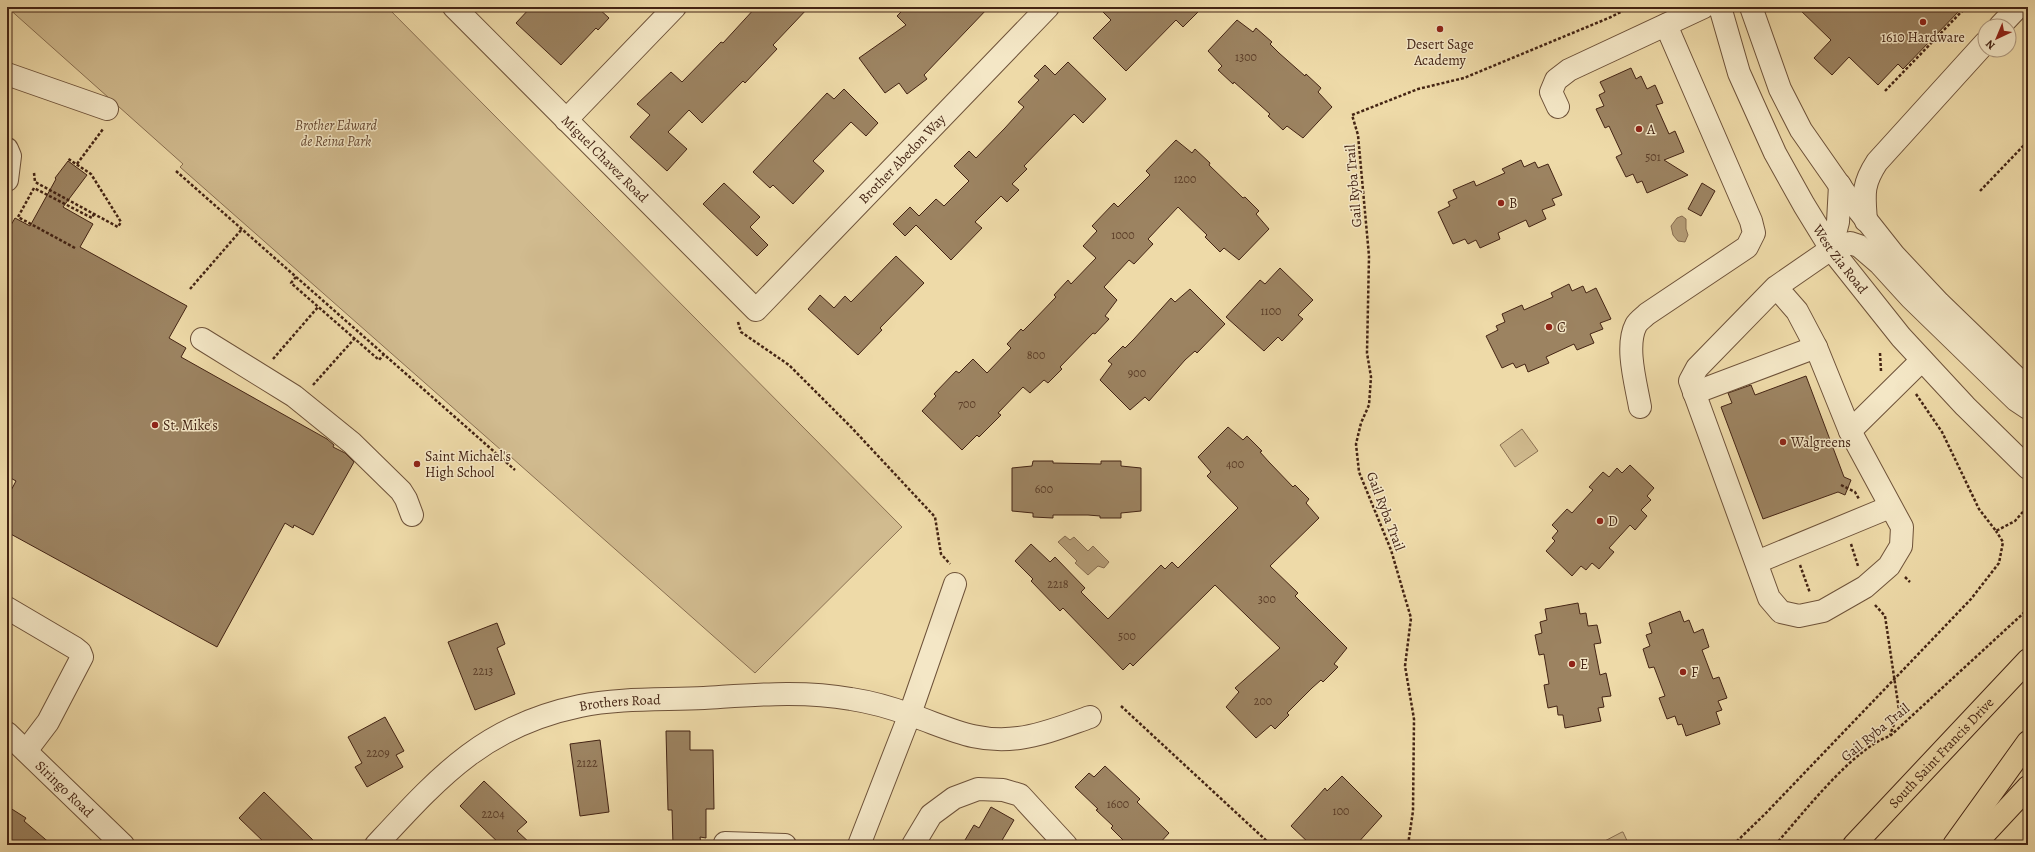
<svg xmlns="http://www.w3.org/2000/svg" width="2035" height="852" viewBox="0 0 2035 852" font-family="Alegreya,serif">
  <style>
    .green { fill: #d1bb8f; stroke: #8a7052 }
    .water { fill: #b49c76; stroke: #876c4f }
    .building { fill: #9c8361; stroke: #442414 }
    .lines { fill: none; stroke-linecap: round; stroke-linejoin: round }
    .minor-casing { stroke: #6e5239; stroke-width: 24 }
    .highway-casing { stroke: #442414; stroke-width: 24 }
    .path { stroke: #442414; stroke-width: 2.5; stroke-dasharray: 3 2; stroke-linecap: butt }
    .minor { stroke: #f4e7c6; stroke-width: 22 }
    .highway { stroke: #eedaa8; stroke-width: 22 }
    .poi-dot { fill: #8f2418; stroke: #f4e7c6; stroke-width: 1.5 }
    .labels { text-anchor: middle; stroke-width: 3; stroke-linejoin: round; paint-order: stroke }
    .number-label { font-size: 12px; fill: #5a3c27 }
    .poi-label { font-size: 14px; fill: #442414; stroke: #f4e7c6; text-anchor: start }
    .park-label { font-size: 14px; font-style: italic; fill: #674a33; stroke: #f4e7c6 }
    .street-label { font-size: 14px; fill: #442414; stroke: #f4e7c6 }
  </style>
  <rect width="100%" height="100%" fill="#eedaa8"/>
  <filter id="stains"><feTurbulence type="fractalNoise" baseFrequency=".005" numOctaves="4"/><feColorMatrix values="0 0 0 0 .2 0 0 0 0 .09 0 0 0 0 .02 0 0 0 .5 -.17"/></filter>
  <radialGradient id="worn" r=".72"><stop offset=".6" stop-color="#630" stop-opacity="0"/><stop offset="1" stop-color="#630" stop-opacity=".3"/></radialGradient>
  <g class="green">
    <polygon points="7,7 387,7 902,527 755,673 502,449 501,450 180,167 183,164"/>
    <polygon points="1522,429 1538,451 1515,467 1500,445"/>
    <polygon points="1623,832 1629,845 1597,845 1622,832"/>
  </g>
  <g class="water">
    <polygon points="1682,216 1686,219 1686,229 1688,235 1685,242 1678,241 1673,235 1671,226 1677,218"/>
    <polygon points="1065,536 1070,540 1074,537 1088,551 1093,546 1109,562 1104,568 1098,566 1088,575 1075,563 1077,561 1058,542"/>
  </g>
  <g class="building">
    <polygon points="531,7 597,7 609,18 598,30 596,28 561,65 516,23"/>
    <polygon points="756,7 809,7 773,45 777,49 745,83 743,81 702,123 689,110 668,132 687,149 667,171 630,137 650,115 637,104 671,72 682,82 721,42 723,43"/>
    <polygon points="906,7 989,7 924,75 927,79 907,94 899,83 885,93 859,58 906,25 897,16"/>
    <polygon points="1098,7 1203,7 1183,27 1176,20 1126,71 1093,38 1111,20"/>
    <polygon points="1797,7 1963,7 1903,69 1898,64 1878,85 1849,57 1832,75 1814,58 1831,40"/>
    <polygon points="1237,20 1253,32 1256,28 1272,42 1270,44 1279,53 1305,76 1306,74 1321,88 1318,92 1332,107 1303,138 1287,126 1283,130 1268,116 1270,114 1260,105 1234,82 1233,84 1218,70 1222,66 1208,51"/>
    <polygon points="1068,62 1106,99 1083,123 1074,114 1024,166 1027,169 1012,184 1019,190 1007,202 1001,196 975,222 982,228 951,260 916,225 905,236 893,224 910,207 919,216 936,199 944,206 969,181 954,166 969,151 976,158 1005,128 1024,107 1018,102 1039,80 1034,76 1045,65 1055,75"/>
    <polygon points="1631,68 1636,79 1641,76 1647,89 1655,85 1663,103 1656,105 1669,134 1675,131 1684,152 1664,160 1688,175 1647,193 1642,181 1637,183 1633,174 1626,177 1616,157 1622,154 1609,126 1605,128 1596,109 1604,106 1599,95 1605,92 1600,82"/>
    <polygon points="844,89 878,123 866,136 851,122 813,161 824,171 793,204 773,185 770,188 753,172 827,93 834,99"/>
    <polygon points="1176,140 1192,153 1195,149 1210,163 1209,165 1243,198 1245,197 1259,211 1256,214 1269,229 1239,260 1224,248 1220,252 1205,237 1207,235 1178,207 1148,239 1153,244 1134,264 1129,260 1104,287 1117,300 1105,316 1109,319 1095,334 1093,333 1060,367 1062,369 1048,383 1044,380 1030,393 1023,387 998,413 1001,415 979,437 977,435 962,450 922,411 936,396 934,394 956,371 959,373 973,359 987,373 1011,348 1007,344 1021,329 1023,331 1032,322 1056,297 1054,295 1068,280 1071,284 1096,258 1083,246 1097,231 1092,226 1114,203 1118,207 1150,175 1146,171"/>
    <polygon points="1521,160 1524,167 1535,162 1538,168 1548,164 1562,195 1552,199 1555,205 1542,210 1546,219 1529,227 1526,220 1498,233 1500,239 1480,248 1476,240 1468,244 1465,239 1453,244 1438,212 1450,206 1448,202 1457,198 1453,190 1474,181 1476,186 1505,173 1502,169"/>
    <polygon points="68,161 87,175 63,207 93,224 80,247 187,306 169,338 186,348 181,357 327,439 334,445 333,447 345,453 354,462 313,535 294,525 293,528 285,523 217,647 7,532 7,498 16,481 7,476 7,232 15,218 30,226 56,179 55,178"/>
    <polygon points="724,183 760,217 750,227 768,245 757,256 703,204"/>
    <polygon points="1702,183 1715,191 1701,216 1688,209"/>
    <polygon points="896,256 924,283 880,328 882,330 858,355 808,309 820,295 834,308 845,296 851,302"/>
    <polygon points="1280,268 1313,300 1298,315 1303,319 1282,341 1278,337 1264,351 1226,317 1260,280 1265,284"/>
    <polygon points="1569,284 1572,291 1583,286 1586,293 1596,288 1611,319 1600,323 1603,329 1590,334 1594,343 1577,350 1574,344 1546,357 1549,363 1528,372 1525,364 1516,368 1513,363 1502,368 1486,336 1498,330 1496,326 1505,322 1502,314 1522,305 1524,310 1553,297 1551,293"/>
    <polygon points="1190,289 1225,324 1197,353 1195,351 1185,360 1149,401 1145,397 1130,410 1100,380 1112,364 1108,361 1123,346 1125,348 1134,339 1171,298 1175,302"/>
    <polygon points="1806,376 1844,477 1851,480 1845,495 1838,492 1763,519 1721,407 1732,403 1728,393 1751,385 1755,395"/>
    <polygon points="1228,427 1243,440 1247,436 1262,451 1260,452 1269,462 1293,487 1295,485 1309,499 1306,503 1319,518 1270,566 1298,593 1295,596 1347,648 1334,664 1338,667 1323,682 1321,680 1312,688 1287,713 1289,715 1275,729 1271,725 1256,738 1226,707 1239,692 1235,688 1280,648 1215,585 1133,666 1130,663 1123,670 1063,608 1060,611 1031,581 1033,579 1015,561 1031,544 1050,562 1055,557 1085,588 1081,592 1108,619 1161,565 1165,569 1172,562 1178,568 1238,508 1207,476 1211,472 1198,457"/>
    <polygon points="1033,461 1053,461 1053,463 1101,464 1101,461 1121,461 1121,466 1141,468 1141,511 1121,513 1121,518 1100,518 1100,516 1088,515 1053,515 1053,518 1033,517 1033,513 1012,511 1012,468 1032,466"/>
    <polygon points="1630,465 1654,488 1647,496 1651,500 1641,510 1647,516 1635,530 1630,525 1609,548 1614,552 1599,569 1592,563 1586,570 1581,566 1572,576 1546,551 1555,541 1552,538 1558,531 1552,525 1567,509 1572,513 1593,490 1589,487 1603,472 1609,477 1617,468 1622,473"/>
    <polygon points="1578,603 1580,614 1586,613 1588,626 1597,625 1601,643 1594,644 1600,675 1606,673 1611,696 1602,697 1604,707 1598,708 1601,721 1565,728 1563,715 1558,715 1557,706 1548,708 1544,685 1549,684 1544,654 1539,655 1535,635 1542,633 1540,622 1547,620 1545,609"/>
    <polygon points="1680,611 1684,622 1689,620 1694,633 1703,629 1709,647 1702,650 1713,679 1719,677 1727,698 1718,701 1722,710 1716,712 1720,724 1686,736 1682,724 1678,725 1675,716 1667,719 1659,698 1665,696 1654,667 1649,668 1643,649 1650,646 1646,635 1652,633 1649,623"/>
    <polygon points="497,623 505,644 497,648 515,694 475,710 448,642"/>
    <polygon points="385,717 404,751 396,755 403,767 367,787 355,767 362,763 348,737"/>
    <polygon points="666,731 690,731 690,750 713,750 714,809 706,809 706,838 700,837 701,845 673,845 672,810 668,810"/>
    <polygon points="600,740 609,812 580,816 570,744"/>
    <polygon points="1105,766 1140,799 1137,802 1169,833 1158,845 1128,845 1111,828 1113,826 1096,810 1098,809 1075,787 1089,773 1094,777"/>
    <polygon points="1342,776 1382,816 1356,845 1311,845 1291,826 1325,788 1327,791"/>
    <polygon points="484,781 527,822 517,831 532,845 501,845 460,806"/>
    <polygon points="264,792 318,845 267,845 239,818"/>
    <polygon points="7,806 26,818 24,821 52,845 7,845"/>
    <polygon points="991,807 1014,820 1001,842 1006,845 962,845 974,825 979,828"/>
  </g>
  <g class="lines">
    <g class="minor-casing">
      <g id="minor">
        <path id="s1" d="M 454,7 L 756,310 L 1048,7"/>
        <path id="s2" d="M 1720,7 L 1739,73 L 1775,153 L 1804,205 L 1831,249 L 1901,337 L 1965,406 L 2028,468"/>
        <polyline points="1751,7 1780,89 1801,130 1845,193 1894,255 1939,303 2028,389"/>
        <polyline points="2000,26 2018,7"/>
        <polyline points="7,74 107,109"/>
        <polyline points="1558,107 1551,92 1556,80 1569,70 1704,7"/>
        <polyline points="566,120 675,7"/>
        <polyline points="7,149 10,156 7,180"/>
        <path d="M 1866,221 C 1864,194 1862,185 1877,162 L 1985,43"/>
        <polyline points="1831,249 1838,222 1840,185"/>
        <polyline points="1776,287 1697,368 1690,381 1769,598 1781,612 1799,616 1823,611 1865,587 1889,566 1901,546 1902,527 1850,431 1816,347 1797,311 1776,287 1831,249 1850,243 1859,246 1880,264 1911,298 2016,400 2028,408"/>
        <polyline points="202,339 294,396 352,443 401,491 406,499 412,515"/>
        <polyline points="1694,393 1816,347"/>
        <path d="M 1640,407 C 1636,384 1625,346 1636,325 C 1638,321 1644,317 1647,314 L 1747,247 L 1754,233 L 1751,221 L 1666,25"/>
        <polyline points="1850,431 1922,360"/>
        <polyline points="1757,562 1890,507"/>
        <polyline points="7,608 75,648 80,652 82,657 48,722 26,751"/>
        <path id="s3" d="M 7,733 L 123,845"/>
        <polyline points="725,843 785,845"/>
        <path id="s4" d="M 376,845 C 440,776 484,726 580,706 C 618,698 665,700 704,698 C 753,695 802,690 851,699 C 871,702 892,708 911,715 C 949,728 977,744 1019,738 C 1043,735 1067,725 1090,717"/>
        <polyline points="859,845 910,714 955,584"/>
        <polyline points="913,845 931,815 954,798 978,789 1003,790 1020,795 1066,845"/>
      </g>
    </g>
    <g class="highway-casing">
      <g id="highway">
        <path id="s5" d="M 1854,845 L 2028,660"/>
        <polyline points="1954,845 2028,742"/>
        <polyline points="1974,845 2028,787"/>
      </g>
    </g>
    <g class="path">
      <polyline points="1885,91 1966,7"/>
      <polyline points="77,164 103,129"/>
      <polyline points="176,171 515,470"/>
      <polyline points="34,173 35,182 118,227 121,222 91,174 67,158"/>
      <polyline points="1980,191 2028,141"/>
      <polyline points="75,248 18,217 34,188 92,218 94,214"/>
      <polyline points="296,277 291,283 379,360 384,354"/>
      <polyline points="190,289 242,229"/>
      <polyline points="738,322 741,332 789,365 851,427 935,517 941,554 950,564"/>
      <polyline points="1880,353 1881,371"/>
      <polyline points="273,359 318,307"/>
      <polyline points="313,385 355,338"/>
      <polyline points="1916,394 1942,432 1979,509 1996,531 2015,521 2028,506"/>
      <polyline points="1841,485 1855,492 1859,499"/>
      <polyline points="1851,544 1858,566"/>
      <polyline points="1800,565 1810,593"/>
      <polyline points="1905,577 1910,582"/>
      <polyline points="1875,605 1885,616 1899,710 1890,735"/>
      <polyline points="1121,706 1271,845"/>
      <polyline points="1408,845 1413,811 1414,719 1405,666 1411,618 1391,550 1359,472 1356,444 1361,423 1369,405 1371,377 1367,353 1369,256 1358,135 1352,115 1418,89 1464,78 1611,17 1630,7"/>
      <polyline points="1733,845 1766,813 1971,599 1999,563 2003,542 1996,531"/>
      <path d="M 1775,845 C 1802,815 1853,748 1890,736 L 2028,609"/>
    </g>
    <use href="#minor" class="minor"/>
    <use href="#highway" class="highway"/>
  </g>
  <g class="poi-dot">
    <circle cx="1923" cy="22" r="4"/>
    <circle cx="1440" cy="29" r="4"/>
    <circle cx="1639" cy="129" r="4"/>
    <circle cx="1501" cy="203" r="4"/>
    <circle cx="1549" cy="327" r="4"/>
    <circle cx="155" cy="425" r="4"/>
    <circle cx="1783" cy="442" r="4"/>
    <circle cx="417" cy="464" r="4"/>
    <circle cx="1600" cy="521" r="4"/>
    <circle cx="1572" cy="664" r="4"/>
    <circle cx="1683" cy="672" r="4"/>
  </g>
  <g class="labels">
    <g class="number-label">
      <text x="1246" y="61">1300</text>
      <text x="1653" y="161">501</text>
      <text x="1185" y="183">1200</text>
      <text x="1123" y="239">1000</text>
      <text x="1271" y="315">1100</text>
      <text x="1036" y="359">800</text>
      <text x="1137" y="377">900</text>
      <text x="967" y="408">700</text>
      <text x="1235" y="468">400</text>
      <text x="1044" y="493">600</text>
      <text x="1058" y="588">2218</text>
      <text x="1267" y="603">300</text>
      <text x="1127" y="640">500</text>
      <text x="483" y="675">2213</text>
      <text x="1263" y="705">200</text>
      <text x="378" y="757">2209</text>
      <text x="587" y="767">2122</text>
      <text x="1118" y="808">1600</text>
      <text x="1341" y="815">100</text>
      <text x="493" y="818">2204</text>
    </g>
    <g class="poi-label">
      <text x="1923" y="42" text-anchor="middle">1610 Hardware</text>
      <text x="1440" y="49" text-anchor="middle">Desert Sage<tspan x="1440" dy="16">Academy</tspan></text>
      <text x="1647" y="134">A</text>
      <text x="1509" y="208">B</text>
      <text x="1557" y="332">C</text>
      <text x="163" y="430">St. Mike's</text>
      <text x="1791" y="447">Walgreens</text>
      <text x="425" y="461">Saint Michael's<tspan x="425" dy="16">High School</tspan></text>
      <text x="1608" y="526">D</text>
      <text x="1580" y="669">E</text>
      <text x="1691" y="677">F</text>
    </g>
    <g class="park-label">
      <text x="336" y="130">Brother Edward<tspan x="336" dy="16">de Reina Park</tspan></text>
    </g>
    <g class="street-label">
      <text dy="5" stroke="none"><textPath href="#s1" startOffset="214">Miguel Chavez Road</textPath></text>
      <text dy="5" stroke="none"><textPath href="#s1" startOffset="638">Brother Abedon Way</textPath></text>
      <text transform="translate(1353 186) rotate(-95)" y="5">Gail Ryba Trail</text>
      <text dy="5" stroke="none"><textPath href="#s2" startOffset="281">West Zia Road</textPath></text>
      <text transform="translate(1386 511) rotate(69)" y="5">Gail Ryba Trail</text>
      <text dy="5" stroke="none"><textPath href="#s4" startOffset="292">Brothers Road</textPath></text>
      <text transform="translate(1875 732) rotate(-39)" y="5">Gail Ryba Trail</text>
      <text dy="5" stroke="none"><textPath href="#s5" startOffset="127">South Saint Francis Drive</textPath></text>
      <text dy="5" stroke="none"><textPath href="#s3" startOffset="80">Siringo Road</textPath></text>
    </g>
  </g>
  <rect width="2035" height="852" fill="none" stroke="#eedaa8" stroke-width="24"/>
  <rect x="8" y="8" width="2019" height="836" fill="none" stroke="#442414" stroke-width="2"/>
  <rect x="12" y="12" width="2011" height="828" fill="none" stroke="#442414"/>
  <g transform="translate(1997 38) rotate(224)"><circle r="19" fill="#f4e7c6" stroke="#ae997f"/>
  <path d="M0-3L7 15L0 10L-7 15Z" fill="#8f2418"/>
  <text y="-6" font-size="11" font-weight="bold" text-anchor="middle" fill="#442414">N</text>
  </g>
  <rect width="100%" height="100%" filter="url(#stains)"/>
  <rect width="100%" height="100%" fill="url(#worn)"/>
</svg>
